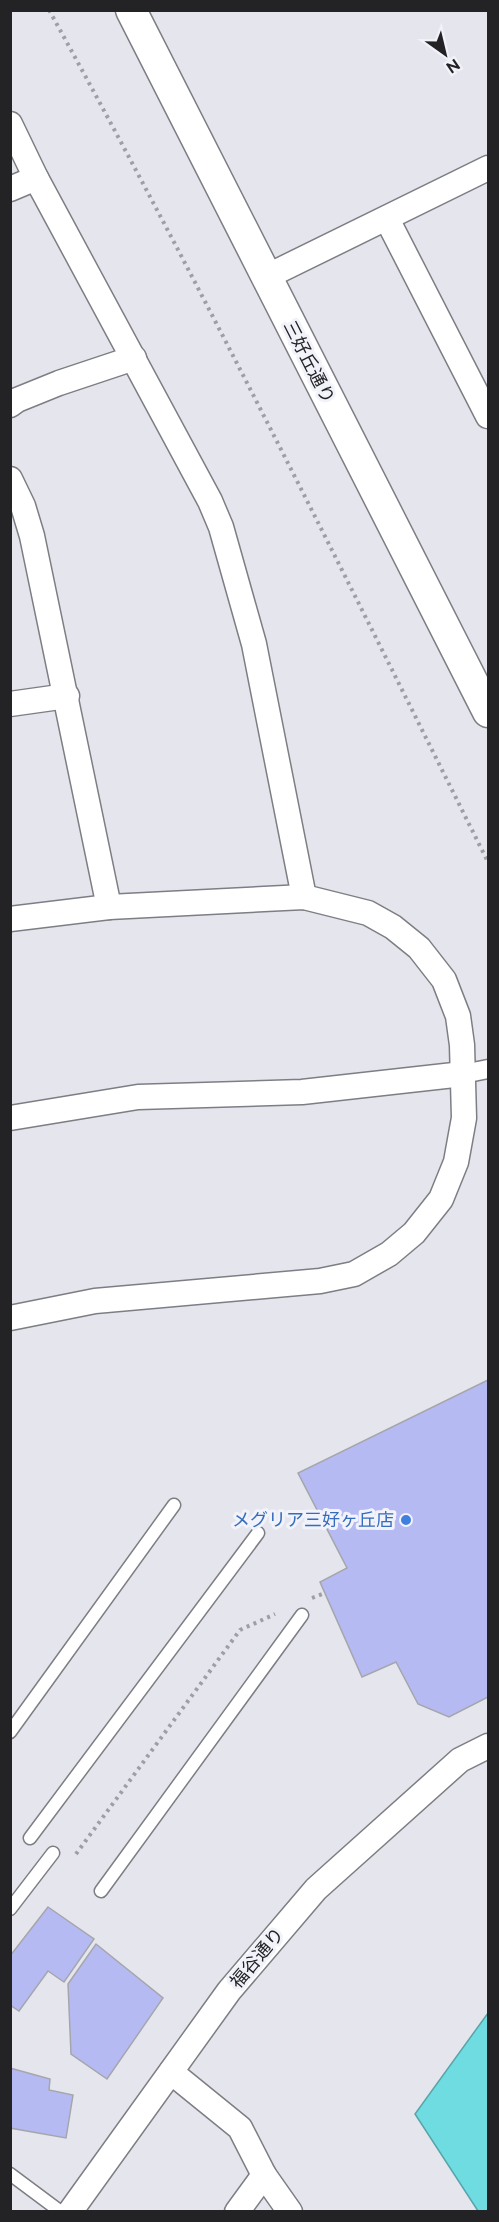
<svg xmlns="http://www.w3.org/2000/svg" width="499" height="2222" viewBox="0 0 499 2222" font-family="Raleway,'Noto Sans JP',sans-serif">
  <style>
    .water { fill: #6edce1; stroke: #58a4a9; stroke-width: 1.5 }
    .building { fill: #b6baf3; stroke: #a5a6ac; stroke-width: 1.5 }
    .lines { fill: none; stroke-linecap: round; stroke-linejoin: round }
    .service-casing { stroke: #7d7e84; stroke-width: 15 }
    .pedestrian-casing { stroke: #7d7e84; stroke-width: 21 }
    .minor-casing { stroke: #7d7e84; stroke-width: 27 }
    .tertiary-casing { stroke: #7d7e84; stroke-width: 33 }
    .path { stroke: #9e9fa4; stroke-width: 4; stroke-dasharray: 3 4.5; stroke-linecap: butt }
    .service { stroke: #fff; stroke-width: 12 }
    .pedestrian { stroke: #fff; stroke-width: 18 }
    .minor { stroke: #fff; stroke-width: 24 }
    .tertiary { stroke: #fff; stroke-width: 30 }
    .shop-dot { fill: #3f7fe0; stroke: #f2f3fa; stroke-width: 2 }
    .labels { text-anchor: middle; stroke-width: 6; stroke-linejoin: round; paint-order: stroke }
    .street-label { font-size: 18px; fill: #232326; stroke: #f2f3fa }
    .shop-label { font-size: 18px; fill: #366cbe; stroke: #f2f3fa; text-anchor: end }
  </style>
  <rect width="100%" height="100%" fill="#e5e6ed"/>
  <polygon class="water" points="488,2013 488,2211 478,2211 415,2114"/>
  <g class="building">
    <polygon points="488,1380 488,1697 449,1717 418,1704 396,1662 362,1677 320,1582 347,1568 298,1473"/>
    <polygon points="48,1907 94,1939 64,1982 48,1971 19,2011 10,2005 10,1956"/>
    <polygon points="96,1944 163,1998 107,2079 71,2054 68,1984"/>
    <polygon points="10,2068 50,2079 49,2090 73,2095 66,2138 10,2128"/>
  </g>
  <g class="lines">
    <g class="service-casing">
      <g id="service">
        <polyline points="10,1732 174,1505"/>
        <polyline points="30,1838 258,1533"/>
        <polyline points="101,1891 302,1615"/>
        <polyline points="10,1909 53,1853"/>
        <polyline points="10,2174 61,2212"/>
      </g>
    </g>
    <g class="pedestrian-casing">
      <polyline id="pedestrian" points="463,1074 488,1069"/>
    </g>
    <g class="minor-casing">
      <g id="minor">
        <polyline points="10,124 36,178 210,501 221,527 254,644 304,897"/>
        <polyline points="10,189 36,178"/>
        <polyline points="387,219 488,416"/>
        <polyline points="266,277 488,168"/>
        <polyline points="10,405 17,400 59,383 134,358"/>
        <polyline points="10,479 23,506 32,536 109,907"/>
        <polyline points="10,704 67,696"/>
        <polyline points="10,919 109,907 304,897 368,913 393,927 419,948 444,980 458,1016 462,1045 464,1118 456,1162 441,1199 414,1233 389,1254 354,1274 320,1281 95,1301 10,1318"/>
        <polyline points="10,1118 138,1097 302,1092 463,1074"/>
        <polyline points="171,2072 240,2128 264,2175 290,2212"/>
        <polyline points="70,2212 229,1991 316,1889 460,1760 488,1746"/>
        <polyline points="237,2212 264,2175"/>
      </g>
    </g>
    <g class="tertiary-casing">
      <polyline id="tertiary" points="131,10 488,712"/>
    </g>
    <g class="path">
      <path d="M 49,10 C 204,290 345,576 488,862"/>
      <polyline points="312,1598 325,1593"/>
      <polyline points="76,1854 240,1630 275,1614"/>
    </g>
    <use href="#service" class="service"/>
    <use href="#pedestrian" class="pedestrian"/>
    <use href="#minor" class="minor"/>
    <use href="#tertiary" class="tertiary"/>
  </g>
  <circle class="shop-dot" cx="406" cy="1520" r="6"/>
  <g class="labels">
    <g class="street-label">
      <text transform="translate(309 362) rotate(63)" y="6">三好丘通り</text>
      <text transform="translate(257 1958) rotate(-50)" y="6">福谷通り</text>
    </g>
    <g class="shop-label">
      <text x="394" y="1526">メグリア三好ヶ丘店</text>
    </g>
  </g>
  <rect width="499" height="2222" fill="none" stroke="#232326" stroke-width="24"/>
  <g transform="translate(445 54) rotate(146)" stroke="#f2f3fa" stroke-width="4.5" paint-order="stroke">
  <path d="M0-4.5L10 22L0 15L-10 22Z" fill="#232326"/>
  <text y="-9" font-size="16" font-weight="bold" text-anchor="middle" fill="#232326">N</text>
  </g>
</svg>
